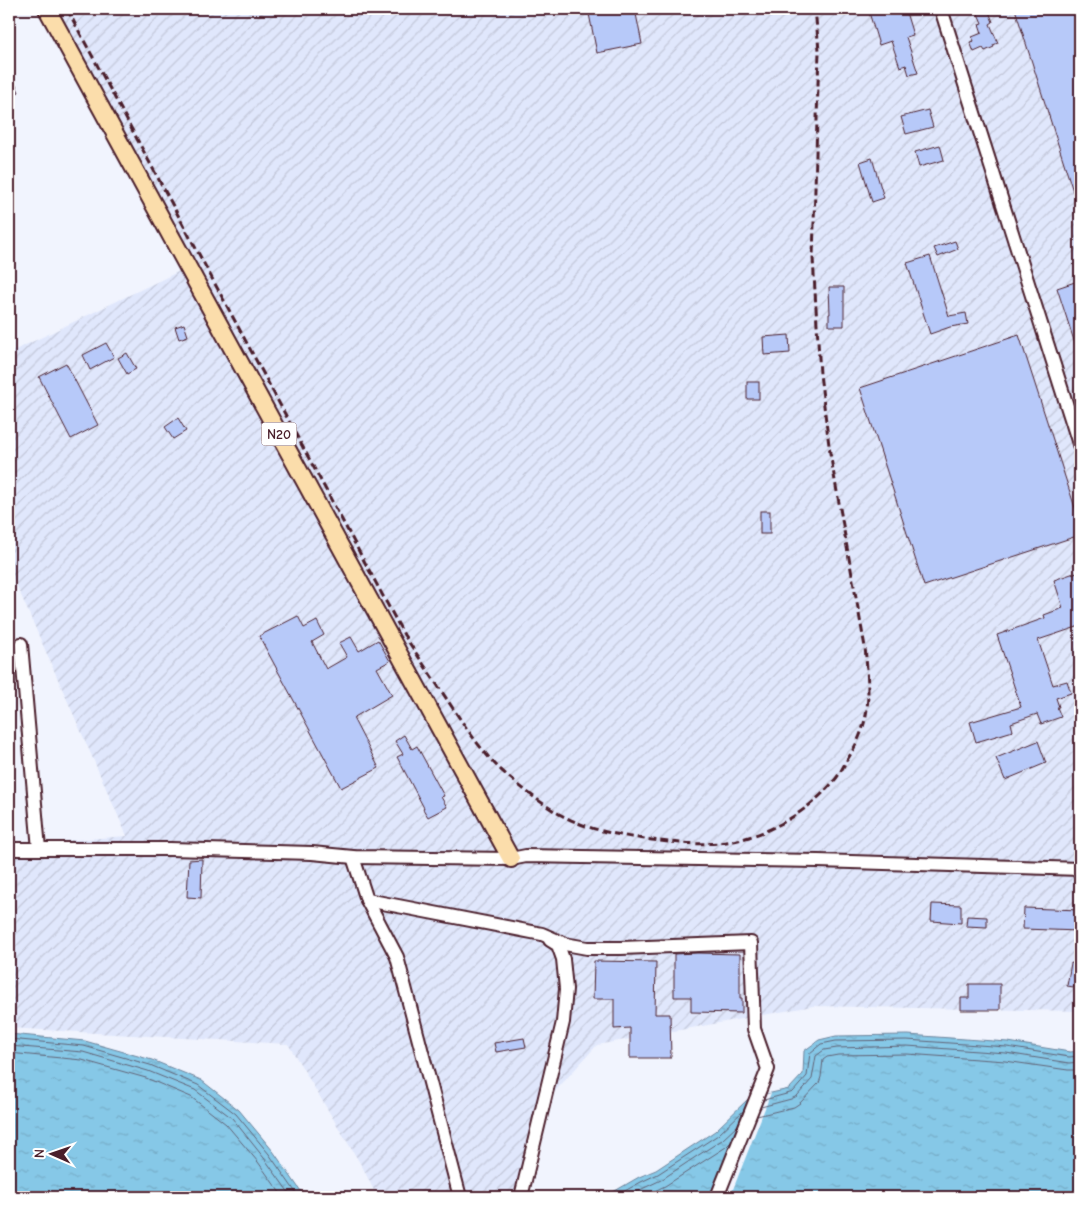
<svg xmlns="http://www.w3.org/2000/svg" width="1089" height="1206" viewBox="0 0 1089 1206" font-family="'Comic Neue',sans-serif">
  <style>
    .industrial { fill: url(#industrial-furrows) }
    .water { fill: url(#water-ripples); stroke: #6e849c }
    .pier { fill: #f1f4fe }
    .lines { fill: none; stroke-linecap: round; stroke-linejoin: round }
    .shore { stroke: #626376; stroke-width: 1 }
    .building { fill: #b7c9f9; stroke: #4a1f2b }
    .minor-casing { stroke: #4a1f2b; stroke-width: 16 }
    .major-casing { stroke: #4a1f2b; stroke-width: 20 }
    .minor { stroke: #fff; stroke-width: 12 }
    .major { stroke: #fbddab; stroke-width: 16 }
    .rail { stroke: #4a1f2b; stroke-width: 3; stroke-dasharray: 8 4; stroke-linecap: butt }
    .labels { text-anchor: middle; stroke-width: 4; stroke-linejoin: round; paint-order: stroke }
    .shield { fill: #fff; stroke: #80626b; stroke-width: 1 }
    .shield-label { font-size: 14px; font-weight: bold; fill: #4a1f2b }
  </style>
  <defs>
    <pattern id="industrial-furrows" width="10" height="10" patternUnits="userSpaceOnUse" patternTransform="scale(1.25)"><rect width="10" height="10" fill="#e0e7fc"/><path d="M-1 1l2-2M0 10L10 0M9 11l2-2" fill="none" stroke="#c2c6d8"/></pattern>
    <pattern id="water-ripples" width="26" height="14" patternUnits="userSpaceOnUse" patternTransform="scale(1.25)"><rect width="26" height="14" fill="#86c8e7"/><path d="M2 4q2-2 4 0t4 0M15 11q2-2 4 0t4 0" fill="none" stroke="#75abc6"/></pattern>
  </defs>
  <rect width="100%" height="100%" fill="#f1f4fe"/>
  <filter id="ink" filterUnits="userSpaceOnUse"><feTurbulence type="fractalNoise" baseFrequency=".02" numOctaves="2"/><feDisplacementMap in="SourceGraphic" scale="10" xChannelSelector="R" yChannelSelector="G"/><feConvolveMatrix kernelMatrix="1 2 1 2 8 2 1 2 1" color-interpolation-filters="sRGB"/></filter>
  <g filter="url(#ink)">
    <polygon class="industrial" points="53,9 1080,9 1080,1011 813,1006 597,1045 548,1099 519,1197 377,1197 363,1168 288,1044 9,1028 9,845 127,836 9,568 9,353 192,265"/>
    <g class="water">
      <polygon points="9,1034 85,1041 152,1060 201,1080 239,1110 273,1151 305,1197 9,1197"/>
      <polygon points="908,1035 1008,1042 1070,1052 1080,1051 1080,1197 602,1197 608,1195 639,1177 656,1170 715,1131 749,1098 789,1089 803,1074 804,1051 819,1040 836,1036"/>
    </g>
    <polygon class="pier" points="771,1093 730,1197 710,1197 749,1098"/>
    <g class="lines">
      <g class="shore">
        <polyline points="9,1039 84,1046 150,1065 198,1085 236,1114 269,1154 299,1197"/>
        <polyline points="9,1046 83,1052 148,1071 195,1090 232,1118 264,1158 292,1197"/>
        <polyline points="9,1053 82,1060 146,1078 191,1097 226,1124 258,1162 283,1197"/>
        <polyline points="764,1100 790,1093 793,1092 807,1076 810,1053 821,1044 836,1041 907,1040 1007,1047 1069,1057 1080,1056"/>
        <polyline points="761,1107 791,1099 797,1096 812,1079 816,1056 824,1050 837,1048 907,1046 1006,1053 1069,1063 1080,1062"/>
        <polyline points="757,1116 794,1107 800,1103 819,1083 821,1077 823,1060 827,1057 838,1055 907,1054 1005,1061 1068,1070 1080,1070"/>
        <polyline points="614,1197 641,1182 658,1174 718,1135 744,1110"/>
        <polyline points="627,1197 644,1188 661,1180 697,1156 722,1140 738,1125"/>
        <polyline points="642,1197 665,1186 726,1147 731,1142"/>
      </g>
    </g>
    <g class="building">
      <polygon points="588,9 635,9 642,44 597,53"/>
      <polygon points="868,9 905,9 913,35 906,37 918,73 909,75 906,65 900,67 891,41 879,45"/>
      <polygon points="976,9 988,9 993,22 990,24 998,43 993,45 994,47 985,51 983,48 974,52 970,42 974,41 972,37 982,33 979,24 982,23"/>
      <polygon points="1015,9 1080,9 1080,207 1078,207"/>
      <polygon points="9,71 19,92 9,97"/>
      <polygon points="928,110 933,127 906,134 901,117"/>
      <polygon points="940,145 944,160 919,167 915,152"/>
      <polygon points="872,158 884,198 872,202 860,162"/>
      <polygon points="955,241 958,249 938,257 934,248"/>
      <polygon points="930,256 949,316 966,313 968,324 950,327 930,334 907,263"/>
      <polygon points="1075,282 1080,297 1080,353 1078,353 1057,288"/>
      <polygon points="829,287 844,287 844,326 829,326 829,314 830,314"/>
      <polygon points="184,324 188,336 179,339 175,327"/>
      <polygon points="789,335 790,353 764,355 763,337"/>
      <polygon points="1019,335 1080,523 1080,535 924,586 860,388"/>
      <polygon points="106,343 114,357 90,370 83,355"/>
      <polygon points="127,353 136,369 127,374 118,358"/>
      <polygon points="66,363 98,425 71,439 39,377"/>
      <rect x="747" y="382" width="12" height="17"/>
      <polygon points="178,418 186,431 173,439 165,427"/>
      <rect x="760" y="511" width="10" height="23"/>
      <polygon points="1080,571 1080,626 1038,640 1053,685 1067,681 1071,693 1056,698 1059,707 1057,707 1061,717 1041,724 1037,714 1011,723 1013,731 976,742 970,722 1021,707 997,635 1045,618 1044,615 1063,608 1054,580"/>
      <polygon points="298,616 304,628 317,621 324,635 312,642 326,669 347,657 339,643 351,637 359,651 378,640 390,661 377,668 392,695 353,718 379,768 341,788 259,636"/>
      <polygon points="404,735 412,749 417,746 444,796 441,797 447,807 428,817 423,809 424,808 397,757 403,754 395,741"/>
      <polygon points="1038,741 1046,763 1005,780 996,758"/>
      <polygon points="202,859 201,898 187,897 189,860"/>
      <polygon points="932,904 961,905 961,923 931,921"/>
      <polygon points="1024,908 1080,910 1079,931 1023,929"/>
      <polygon points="967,916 987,917 987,927 966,926"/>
      <polygon points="697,953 740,954 740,998 742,998 742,1013 691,1012 691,997 674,997 674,954"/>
      <polygon points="594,961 656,962 655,1014 670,1014 671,1058 630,1058 630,1028 614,1029 614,999 593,999"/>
      <polygon points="1071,963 1080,965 1080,988 1067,986"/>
      <polygon points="969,984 1000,984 1000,1010 961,1010 961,998 969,998"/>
      <polygon points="524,1038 526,1047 496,1052 494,1043"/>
    </g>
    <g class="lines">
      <g class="minor-casing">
        <g id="minor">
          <polyline points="941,9 1080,447"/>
          <polyline points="21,644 39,849"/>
          <polyline points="9,849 170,849 312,853 353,857 511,859 526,856 818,861 1080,869"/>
          <polyline points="353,857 367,900 397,957 460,1197"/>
          <polyline points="367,900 542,934 565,944 587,948 621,948 751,943 754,1029 768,1069 717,1197"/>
          <polyline points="521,1197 563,1022 566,989 563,959 558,945 550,940"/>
        </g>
      </g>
      <g class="major-casing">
        <polyline id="major" points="47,9 511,859"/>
      </g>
      <use href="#minor" class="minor"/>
      <use href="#major" class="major"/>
      <path class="rail" d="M 67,9 L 404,635 C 420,659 436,683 452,707 C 467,729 482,752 501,770 C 519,786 540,803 561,815 C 588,830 621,836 652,840 C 682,844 719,847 749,837 C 781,827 811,808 833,782 C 839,776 843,767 847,760 C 856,746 863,731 866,715 C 870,694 867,669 865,647 L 830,453 L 820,374 L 813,258 L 819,50 L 815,9"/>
    </g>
  </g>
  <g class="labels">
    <rect class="shield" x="261.5" y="422.5" width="35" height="23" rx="4"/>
    <g class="shield-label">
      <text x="279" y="439">N20</text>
    </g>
  </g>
  <rect width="1089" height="1206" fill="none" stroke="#fff" stroke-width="30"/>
  <rect x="15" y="15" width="1059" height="1176" fill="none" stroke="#4a1f2b" stroke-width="2" filter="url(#ink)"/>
  <g transform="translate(52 1154) rotate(272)" stroke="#ffffff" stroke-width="4" paint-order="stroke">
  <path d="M0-4L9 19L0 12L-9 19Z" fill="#4a1f2b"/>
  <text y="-8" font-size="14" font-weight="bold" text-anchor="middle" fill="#4a1f2b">N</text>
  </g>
</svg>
